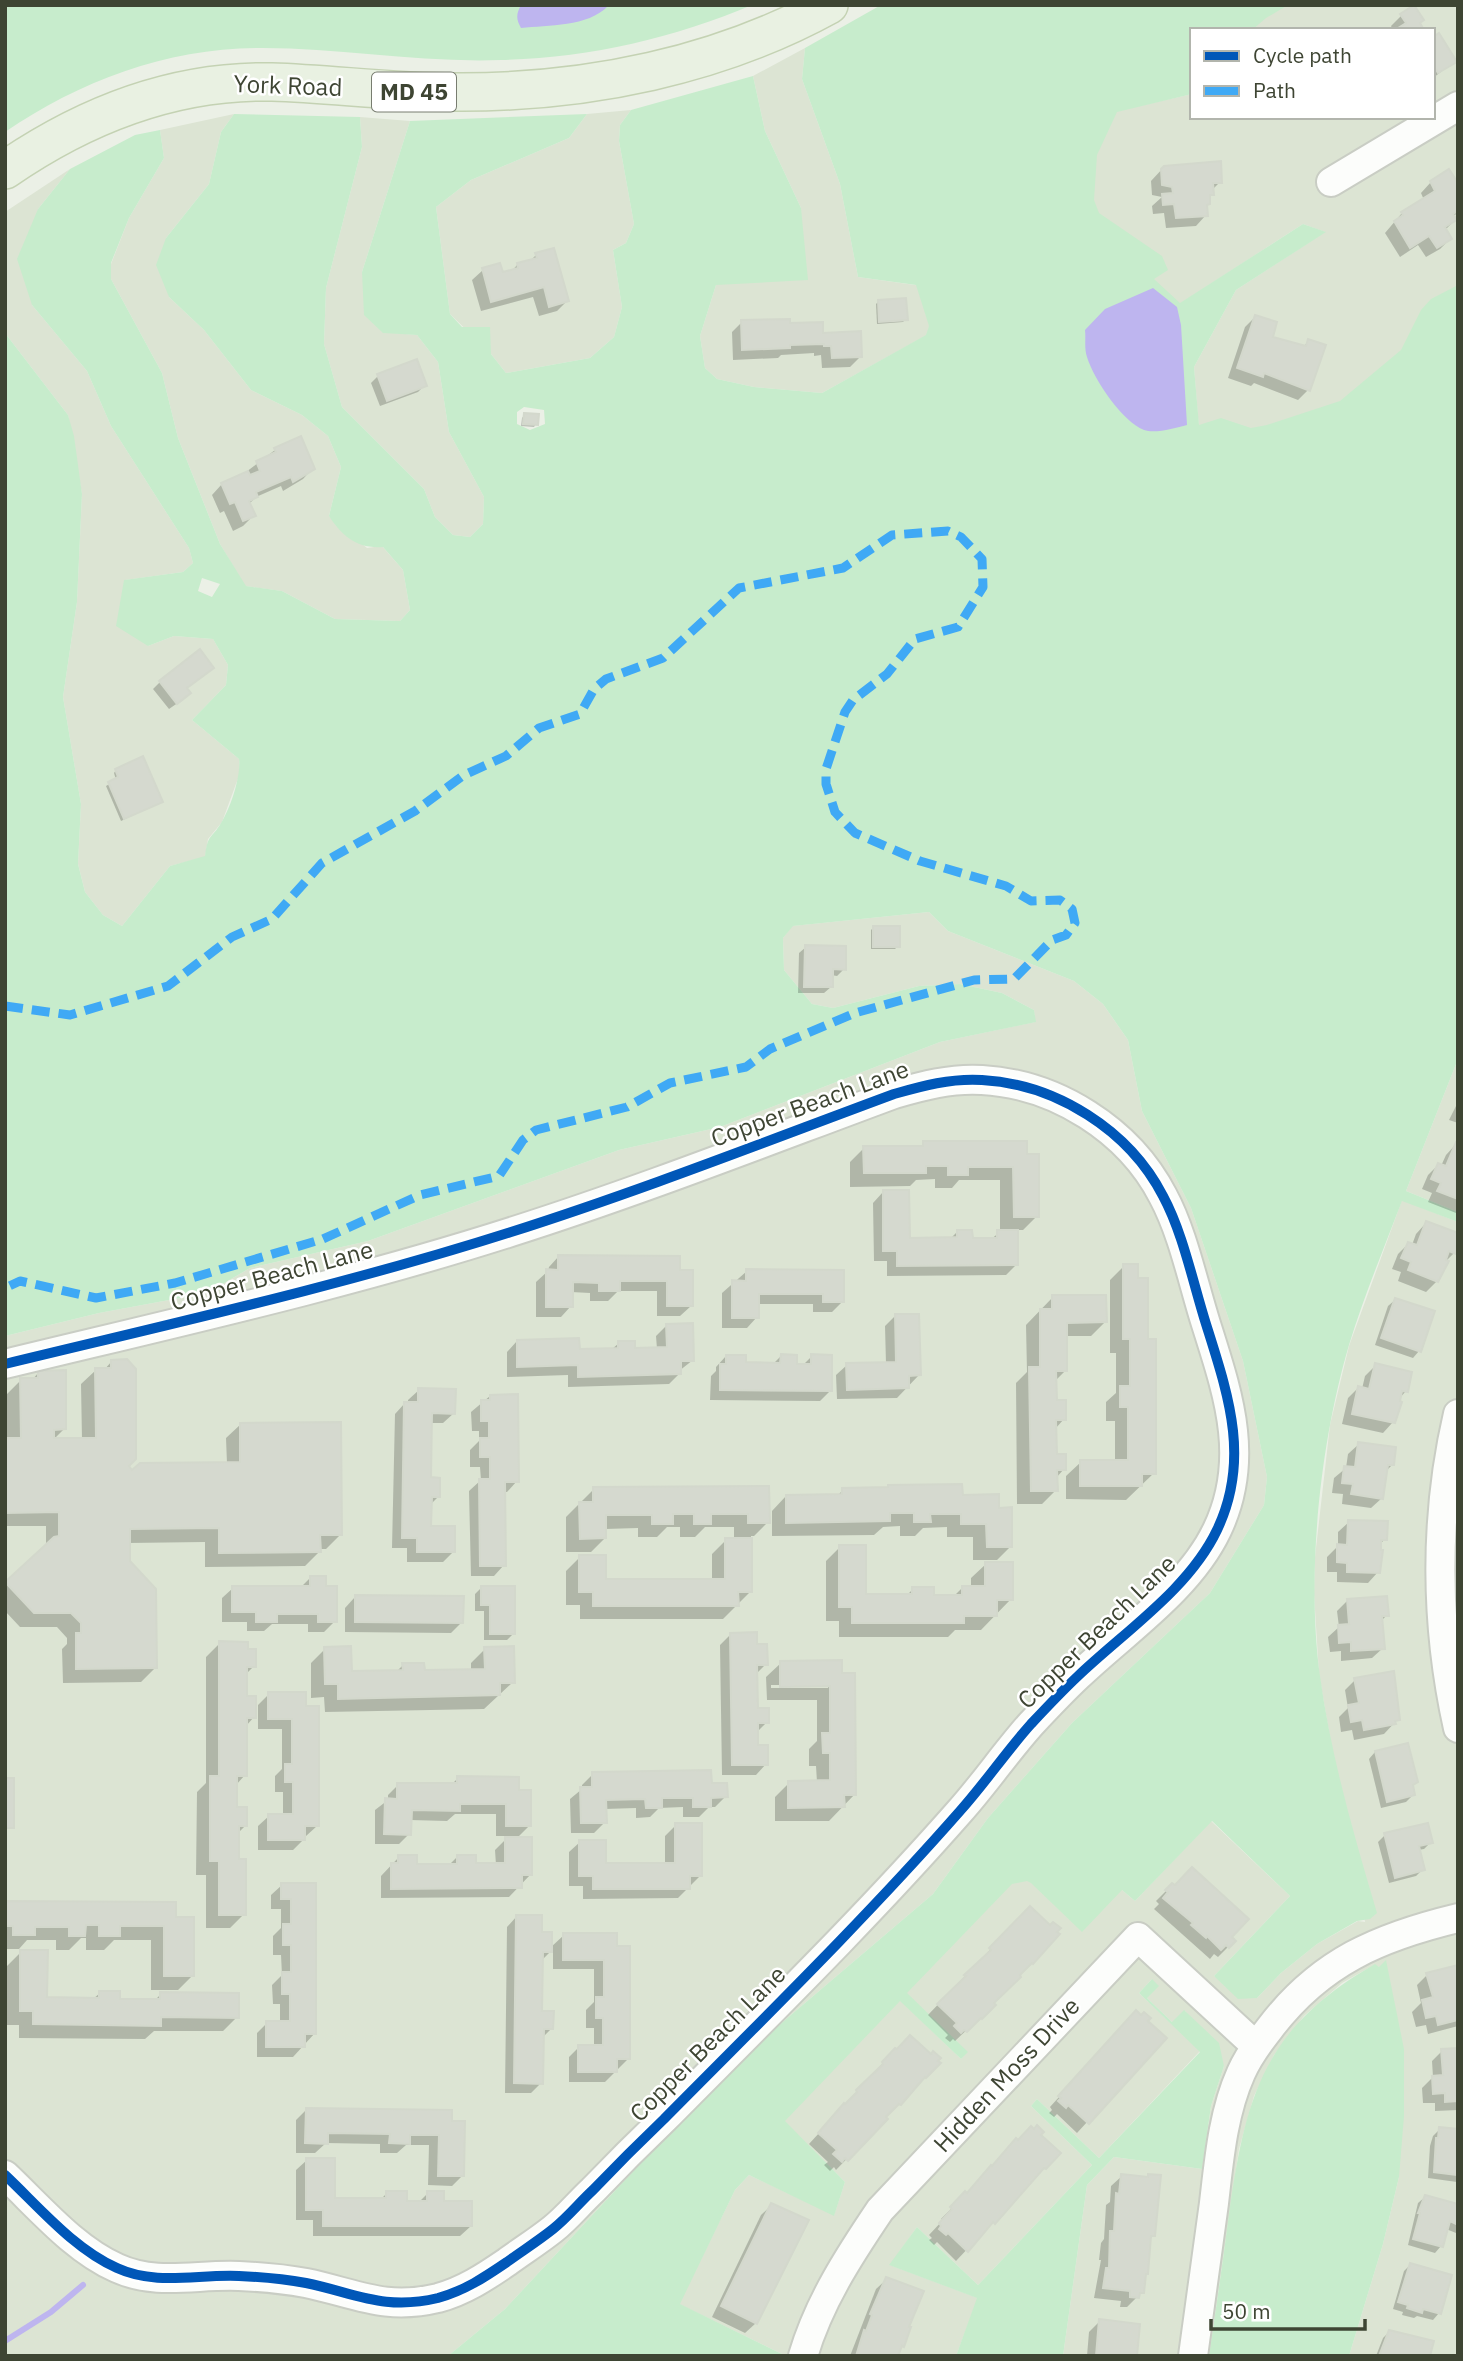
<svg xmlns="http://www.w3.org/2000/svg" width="1463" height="2361" viewBox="0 0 1463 2361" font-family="'IBM Plex Sans',sans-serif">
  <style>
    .residential { fill: #dce4d3 }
    .green { fill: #c7eccc; fill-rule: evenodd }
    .water { fill: #beb5ef }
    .shadow { fill: #0003; fill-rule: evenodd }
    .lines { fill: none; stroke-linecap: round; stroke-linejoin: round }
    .stream { stroke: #beb5ef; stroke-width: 6 }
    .building { fill: #d5d9cf; stroke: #d3d8cc; stroke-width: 2 }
    .minor-casing { stroke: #c9cdc4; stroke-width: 32 }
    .major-casing { stroke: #c4d2b3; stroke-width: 40 }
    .minor { stroke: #fcfdfb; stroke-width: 28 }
    .major { stroke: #e9f1e2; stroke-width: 37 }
    .quiet { stroke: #3fa9f5; stroke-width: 9; stroke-dasharray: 18 9; stroke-linecap: butt }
    .cycleway-casing { stroke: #fff; stroke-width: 15 }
    .cycleway { stroke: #0057b8; stroke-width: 10 }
    .labels { text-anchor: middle; stroke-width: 5; stroke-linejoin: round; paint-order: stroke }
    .shield { fill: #fff; stroke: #787d70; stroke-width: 2 }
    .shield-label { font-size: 23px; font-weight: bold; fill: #3e4533 }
    .street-label { font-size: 24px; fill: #3e4533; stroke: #fff }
  </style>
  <rect width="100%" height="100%" fill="#ebf0e6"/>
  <g class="residential">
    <polygon points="1191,5 1458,5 1458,450 1199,429 1194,367 1236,290 1325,232 1303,224 1181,303 1059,310 1029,131 1192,94 1192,117 1433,117 1433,30 1192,30"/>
    <polygon points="805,48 802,79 840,184 858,277 922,286 932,316 927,335 822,393 754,387 717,379 705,368 700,336 716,285 801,208 765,131 753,76"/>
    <polygon points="631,110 620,125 619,141 634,224 626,243 613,250 622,307 614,337 590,358 506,373 491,354 450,314 436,207 471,180 569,138 587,114"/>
    <polygon points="234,114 221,132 209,184 166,238 169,297 204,330 251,390 302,415 328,436 341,467 329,516 367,548 382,546 403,570 410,610 400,621 335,619 282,591 245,586 220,544 178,438 162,373 111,279 111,264 129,218 164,158 160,130"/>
    <polygon points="360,117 410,121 362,272 383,332 417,335 438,362 449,432 484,497 483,524 470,537 453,535 435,517 424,489 342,407 324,344 326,288 362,147"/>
    <polygon points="70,169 38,209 32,305 87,371 111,426 189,548 193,563 183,572 125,580 148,646 174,636 213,639 228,665 226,685 192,720 239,759 240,773 222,822 208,839 205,857 170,866 122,926 103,915 85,892 78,864 81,804 63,697 77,602 82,494 68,415 5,333 5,212"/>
    <polygon points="929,912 948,931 1074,981 1103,1004 1128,1040 1142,1111 1191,1208 1243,1361 1267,1477 1264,1505 1210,1593 1072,1723 988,1818 933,1894 731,2066 505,2309 448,2356 5,2356 5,1336 99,1313 207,1293 250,1268 368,1241 619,1150 720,1127 940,1042 1035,1022 1034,1010 1002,993 960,984 919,986 833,1008 812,1004 784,970 783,938 792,926"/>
    <polygon points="1458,1059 1458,1212 1406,1191"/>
    <polygon points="1402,1200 1458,1222 1458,2356 1349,2356 1383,2244 1399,2177 1379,1967 1374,1965 1342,1983 1304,2016 1274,2055 1254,2096 1239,2149 1209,2356 1063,2356 1087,2185 1114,2157 1202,2169 1211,2106 1224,2066 1185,2011 1173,2023 1147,1998 1152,1979 1139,1993 1200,2051 1099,2158 1037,2099 1031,2106 1092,2165 978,2285 917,2227 890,2265 978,2298 956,2356 786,2356 679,2304 735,2190 749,2175 834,2215 845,2182 784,2121 900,2000 961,2059 967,2052 906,1993 1021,1873 1122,1890 1135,1901 1211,1821 1290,1896 1214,1976 1257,1998 1281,1973 1317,1944 1358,1921 1365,1922 1352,1829 1333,1755 1319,1674 1314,1593 1315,1557 1330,1425 1349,1346"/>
  </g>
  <g class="green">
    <path d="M 5,5 L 752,5 C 672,39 587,58 501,60 C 421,63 342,48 263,48 C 171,47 81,80 5,132 Z"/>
    <path d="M 881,5 L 1288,5 L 1266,18 L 1252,30 L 1192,30 L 1192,94 L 1117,112 L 1097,155 L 1094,200 L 1099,213 L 1162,256 L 1168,270 L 1154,279 L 1180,303 L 1303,224 L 1326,232 L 1236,290 L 1194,367 L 1199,425 L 1221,418 L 1251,428 L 1267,425 L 1340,401 L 1401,350 L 1421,310 L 1431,299 L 1458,285 L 1458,1059 L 1406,1191 L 1458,1212 L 1458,1222 L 1402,1201 C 1384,1248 1364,1296 1349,1345 C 1320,1443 1306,1575 1320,1676 C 1331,1757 1354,1835 1377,1913 L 1370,1919 L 1357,1921 L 1317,1944 L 1281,1973 L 1257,1998 L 1238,1999 L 1214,1976 L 1290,1896 L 1212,1821 L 1135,1901 L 1122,1890 L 1082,1932 L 1031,1883 L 1027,1881 L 1012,1884 L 907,1993 L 968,2052 L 961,2059 L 900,2001 L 785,2121 L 845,2182 L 834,2216 L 749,2175 L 735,2190 L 680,2304 L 786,2356 L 448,2356 L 505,2309 L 731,2066 L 933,1894 L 988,1818 L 1072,1723 L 1210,1593 L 1264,1505 L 1267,1477 L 1243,1361 L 1191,1208 L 1142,1111 L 1128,1040 L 1103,1004 L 1074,981 L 948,931 L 929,912 L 793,926 L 783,938 L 784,970 L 812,1004 L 833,1008 L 919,986 L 960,984 L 1002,993 L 1034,1010 L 1036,1022 L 940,1042 L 720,1127 L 619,1150 L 368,1241 L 250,1268 L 207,1293 L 99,1313 L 5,1336 L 5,333 L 68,415 L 74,436 L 82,494 L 77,602 L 63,697 L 81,804 L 78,864 L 85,892 L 103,915 L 122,926 L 170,866 L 205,856 C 208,833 211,840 221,823 C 231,807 241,776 239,759 L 192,720 L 226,685 L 228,665 L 213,639 L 174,636 L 148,646 L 116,626 L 124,580 L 183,572 L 193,563 L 189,548 L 111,426 L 87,371 L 32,305 L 17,259 L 38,209 L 70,169 L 135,135 L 160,130 L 164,158 L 129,218 L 111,263 L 111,279 L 162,373 L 178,438 L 220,544 L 246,586 L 282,591 L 335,619 L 400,621 L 410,610 L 403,570 L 383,547 C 357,549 342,536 329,516 L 341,467 L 328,436 L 302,415 L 251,390 L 204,330 L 169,297 L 156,265 L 166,238 L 209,184 L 221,132 L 234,114 L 360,117 L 362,147 L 326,288 L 324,344 L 342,407 L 424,489 L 435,517 L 453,535 L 470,537 L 483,524 L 484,497 L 449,432 L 438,362 L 417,335 L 383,333 L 364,315 L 362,272 L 410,121 L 587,114 L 569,138 L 471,180 L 436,207 L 450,314 L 462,327 L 490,327 L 491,354 L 506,373 L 590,358 L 614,337 L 622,307 L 613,250 L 626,243 L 634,224 L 619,141 L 620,125 L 631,110 L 753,76 L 765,131 L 801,208 L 808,280 L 716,285 L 700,336 L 705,368 L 717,379 L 754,387 L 822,393 L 926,335 L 929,326 L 916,285 L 858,277 L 840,184 L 802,79 L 805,48 ZM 524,407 L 544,410 L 545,424 L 530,430 L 517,424 L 517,412 ZM 202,578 L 220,584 L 212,597 L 198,591 Z"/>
    <path d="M 1386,1960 L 1404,2049 L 1404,2116 L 1399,2177 L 1383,2244 L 1349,2356 L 1209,2356 C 1216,2308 1223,2261 1229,2214 C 1246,2094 1264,2028 1375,1964 L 1379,1967 Z"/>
    <polygon points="1152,1979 1159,1986 1147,1998 1172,2022 1184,2010 1219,2043 1224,2066 1211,2106 1202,2169 1114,2157 1087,2185 1063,2356 956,2356 977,2298 889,2265 917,2227 978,2285 1092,2165 1031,2106 1037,2099 1099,2158 1200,2052 1139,1993"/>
  </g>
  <g class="water">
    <path d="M 521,5 L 608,5 L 608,6 C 588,27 548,25 521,28 C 516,19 516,14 521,5 Z"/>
    <path d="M 1153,288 L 1177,307 L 1181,325 L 1187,425 C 1175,428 1155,434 1144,430 C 1122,421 1094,380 1087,357 C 1084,349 1086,338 1085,330 L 1105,309 Z"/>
  </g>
  <g class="shadow">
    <polygon points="1414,8 1422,30 1393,30 1391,26 1401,16"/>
    <polygon points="1433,39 1455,61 1433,78"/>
    <polygon points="1164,167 1220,182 1212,190 1212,194 1208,198 1206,215 1196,226 1166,228 1164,213 1153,214 1152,206 1162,197 1152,195 1151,181"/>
    <polygon points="1431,182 1458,186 1458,213 1453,216 1455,220 1445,230 1450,239 1440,249 1426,257 1418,245 1400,257 1385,233 1402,213 1424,200 1421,193"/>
    <polygon points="536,255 567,301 557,311 539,316 533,297 481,311 472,280 483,270 502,274 511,272 517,265 529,262"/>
    <polygon points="879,301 906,319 903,322 877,324 876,304"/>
    <polygon points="1255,317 1270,338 1303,347 1309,341 1308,390 1298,400 1254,383 1251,386 1228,378 1245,327"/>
    <polygon points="742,322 788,325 821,334 861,356 850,367 822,368 821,355 814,356 814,353 781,355 778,358 733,360 732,332"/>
    <polygon points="416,361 425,385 418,392 380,406 371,383 378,376"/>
    <polygon points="524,415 536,424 534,427 521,426 522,418"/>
    <polygon points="275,450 313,468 303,479 283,491 281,486 256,497 249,504 254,515 243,526 233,531 224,511 220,513 212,495 222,484 246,472"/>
    <polygon points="205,674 186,689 182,700 169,709 153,689 160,682"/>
    <polygon points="116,770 161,802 121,821 106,786 116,780 114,773"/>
    <polygon points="874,927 898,946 895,949 871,949 871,930"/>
    <polygon points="806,947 844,969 837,976 831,975 831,987 824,993 798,993 799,953"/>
    <polygon points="1458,1102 1458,1123 1449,1120"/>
    <polygon points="1025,1142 1037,1216 1023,1230 1016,1230 1017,1264 1006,1275 887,1276 887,1261 874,1261 873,1203 883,1192 908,1240 950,1239 958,1231 971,1240 990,1240 1000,1232 1000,1180 959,1180 952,1188 935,1188 935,1179 916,1180 910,1186 850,1187 850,1162 864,1148 919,1148 924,1143"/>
    <polygon points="1456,1144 1458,1211 1456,1213 1428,1202 1432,1193 1422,1189 1428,1175 1438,1165 1441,1166 1446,1155"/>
    <polygon points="1426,1223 1458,1235 1454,1253 1445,1262 1437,1281 1426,1292 1398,1281 1401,1272 1392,1269 1398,1254 1408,1244 1412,1245 1416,1234"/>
    <polygon points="559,1256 678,1272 691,1306 680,1316 657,1316 657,1291 618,1291 608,1301 590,1301 590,1293 571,1292 571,1306 561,1317 536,1317 536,1282 548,1271 549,1267"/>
    <polygon points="1124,1266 1146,1341 1154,1473 1126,1500 1066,1499 1066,1476 1081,1462 1115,1462 1115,1421 1106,1421 1106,1402 1116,1393 1116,1353 1110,1353 1110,1280"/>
    <polygon points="747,1271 842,1272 842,1302 832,1312 813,1312 813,1304 758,1304 757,1317 747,1328 722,1328 722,1293"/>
    <polygon points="1053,1297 1105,1322 1091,1336 1065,1336 1066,1370 1055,1381 1055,1402 1064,1419 1055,1429 1055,1456 1064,1469 1056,1478 1056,1490 1042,1504 1017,1504 1016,1383 1027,1372 1026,1325"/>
    <polygon points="1395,1300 1419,1351 1413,1358 1375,1345 1388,1306"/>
    <polygon points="895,1316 919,1375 897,1398 837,1399 836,1375 847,1365 886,1364 885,1326"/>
    <polygon points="667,1325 693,1360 679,1371 679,1374 669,1384 568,1387 568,1375 507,1377 507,1352 517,1341 578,1351 611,1350 619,1343 633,1350 657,1349 656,1336"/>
    <polygon points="726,1356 744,1364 773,1364 781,1356 795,1366 802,1366 812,1356 830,1391 820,1401 710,1400 711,1376 716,1371 716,1367"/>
    <polygon points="112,1361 127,1466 132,1473 227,1464 226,1438 241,1424 341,1534 326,1549 319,1549 319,1552 305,1566 205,1567 205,1542 128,1543 129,1561 155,1668 141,1682 63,1683 62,1649 67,1644 67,1638 57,1627 20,1627 5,1611 5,1583 46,1547 46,1526 5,1526 7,1394 21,1380 32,1380 39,1372 64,1429 53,1440 82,1440 81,1384 96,1370 104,1370"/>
    <polygon points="1376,1365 1406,1391 1398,1400 1393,1422 1383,1433 1342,1424 1348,1398 1358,1388 1362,1389 1365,1376"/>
    <polygon points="419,1390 454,1413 443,1423 430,1423 429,1479 438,1497 430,1505 429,1527 453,1552 443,1562 407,1562 407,1548 392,1548 395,1414 405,1403 408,1403 408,1400"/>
    <polygon points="490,1396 517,1481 507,1492 503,1492 504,1565 494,1576 471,1576 469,1491 481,1480 480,1467 470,1467 470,1450 479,1441 479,1431 472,1431 471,1412"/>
    <polygon points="1359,1444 1392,1465 1385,1472 1382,1498 1371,1508 1342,1504 1343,1494 1332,1493 1334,1478 1346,1468 1348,1454"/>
    <polygon points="768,1488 768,1522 754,1536 751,1536 751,1591 723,1619 580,1619 580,1605 566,1605 566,1571 580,1557 604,1581 712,1581 712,1554 726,1540 734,1540 734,1527 705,1527 695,1537 680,1537 680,1527 667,1527 657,1537 638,1537 638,1528 605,1529 605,1538 591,1552 566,1552 566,1517 594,1489"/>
    <polygon points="843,1490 961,1496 998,1510 1011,1546 997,1560 973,1560 973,1537 947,1537 947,1527 923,1528 915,1536 900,1536 900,1526 883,1527 874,1535 772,1536 772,1511 786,1496 837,1496"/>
    <polygon points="1349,1522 1385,1539 1379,1545 1378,1572 1368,1583 1337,1582 1337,1572 1327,1572 1327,1557 1338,1546 1338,1532"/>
    <polygon points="840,1547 864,1596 906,1596 913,1589 933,1596 954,1596 963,1587 971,1588 971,1578 986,1564 1011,1599 981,1630 955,1630 948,1637 839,1637 839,1621 826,1621 826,1561"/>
    <polygon points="311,1577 324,1588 335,1621 324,1632 308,1632 308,1624 272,1624 264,1631 247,1631 247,1622 222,1622 222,1598 233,1588 300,1588"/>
    <polygon points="482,1587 513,1634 507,1640 484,1640 484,1611 475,1611 475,1594"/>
    <polygon points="355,1597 462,1622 451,1633 345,1632 345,1608"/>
    <polygon points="1348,1600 1387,1615 1381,1621 1383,1648 1372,1658 1341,1661 1341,1651 1330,1652 1328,1637 1339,1627 1337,1611"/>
    <polygon points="731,1634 756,1646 766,1664 755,1675 756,1710 767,1722 756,1733 756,1747 766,1764 756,1775 722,1775 720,1645"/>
    <polygon points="220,1643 246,1650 254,1666 245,1675 245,1697 254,1717 246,1726 245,1775 236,1785 236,1809 246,1825 237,1834 237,1860 244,1914 230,1928 206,1928 206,1875 196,1875 197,1792 206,1783 206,1657"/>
    <polygon points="325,1649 350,1673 396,1672 403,1665 423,1672 471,1671 471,1663 485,1649 513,1682 484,1709 325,1712 324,1697 311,1698 311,1663"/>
    <path d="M 840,1662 L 855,1794 L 829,1821 L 775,1821 L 775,1797 L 789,1783 L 817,1782 L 816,1766 L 809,1766 L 809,1749 L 817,1741 L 817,1700 L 767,1700 L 766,1677 L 781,1663 ZM 771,1685 L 828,1685 L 828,1688 L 771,1688 Z"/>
    <polygon points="1355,1680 1398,1719 1384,1734 1354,1740 1352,1730 1341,1732 1339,1717 1348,1708 1345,1690"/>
    <polygon points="269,1694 304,1694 317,1826 306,1836 304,1836 304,1839 293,1850 258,1850 258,1826 269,1816 283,1816 283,1792 275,1792 275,1776 282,1769 282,1729 258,1729 258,1705"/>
    <polygon points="1375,1752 1411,1786 1413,1795 1406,1802 1381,1808 1369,1759"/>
    <polygon points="593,1774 710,1785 726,1796 715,1807 709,1807 699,1817 683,1817 683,1807 659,1808 650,1817 636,1818 636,1808 605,1809 605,1822 594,1833 571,1833 570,1799 582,1789 582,1785"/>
    <polygon points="458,1778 517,1792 529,1826 516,1839 531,1874 509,1897 381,1898 381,1876 399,1857 416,1866 448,1866 457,1857 474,1865 496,1865 495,1850 509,1836 496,1836 496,1814 455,1814 447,1821 410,1820 409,1834 399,1844 375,1844 375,1810 388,1800 388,1795 398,1785 451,1785"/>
    <polygon points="676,1825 701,1875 678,1898 583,1899 583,1886 569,1886 569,1852 580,1842 604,1865 665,1865 665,1836"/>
    <polygon points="1385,1835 1431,1842 1424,1849 1418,1850 1423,1869 1416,1876 1389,1883 1378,1842"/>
    <polygon points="282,1885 314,1885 315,2033 293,2057 257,2057 257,2033 267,2023 280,2023 280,2004 273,2004 272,1985 282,1975 281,1955 273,1955 273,1936 281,1928 281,1909 271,1909 271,1895"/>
    <polygon points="1172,1885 1234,1941 1218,1957 1214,1954 1210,1959 1154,1909 1159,1904 1156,1901"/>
    <polygon points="5,1902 174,1918 192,1976 178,1990 151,1990 151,1940 114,1940 104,1950 86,1950 86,1938 81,1938 69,1950 56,1950 56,1940 27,1940 19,1949 5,1949"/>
    <polygon points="1030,1908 993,2005 955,2041 953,2039 950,2042 945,2038 948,2035 928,2015"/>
    <polygon points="517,1916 540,1934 550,1948 564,1935 615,1934 628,2059 605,2082 569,2082 569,2057 579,2047 594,2047 594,2028 586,2028 586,2010 594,2002 594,1969 553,1969 553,1949 541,1961 540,2013 552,2028 542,2038 541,2083 531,2093 505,2093 507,1927"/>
    <polygon points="21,1952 45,1999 93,1999 100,1993 118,2001 154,2001 161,1994 237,2017 223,2031 154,2031 145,2039 19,2038 19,2025 6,2025 7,1966"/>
    <polygon points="1458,1967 1458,2026 1428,2034 1426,2025 1416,2027 1412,2012 1421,2003 1417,1985 1427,1975"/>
    <polygon points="1146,2021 1164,2038 1077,2133 1057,2114 1054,2117 1049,2113 1052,2110 1050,2107 1126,2023"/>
    <polygon points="895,2050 936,2061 899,2104 889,2114 888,2113 885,2119 836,2170 834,2167 830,2171 824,2165 828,2162 809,2144"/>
    <polygon points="1458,2050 1458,2110 1435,2111 1435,2103 1423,2103 1422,2088 1433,2077 1432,2061 1442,2051"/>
    <polygon points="307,2109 450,2122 463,2175 452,2186 428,2185 429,2145 406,2145 397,2153 380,2153 380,2144 326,2143 315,2153 296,2153 296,2120"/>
    <polygon points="1440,2129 1458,2131 1457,2182 1428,2178 1430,2146 1433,2136"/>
    <polygon points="1039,2135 1058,2153 956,2261 937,2242 934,2245 929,2240 932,2238 929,2235 943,2220 941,2219 1017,2142"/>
    <polygon points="307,2160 333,2200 380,2200 387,2193 405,2203 418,2203 428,2193 471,2226 460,2236 313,2236 313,2220 296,2220 296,2170"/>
    <polygon points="1149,2175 1153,2236 1149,2239 1147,2273 1144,2276 1142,2292 1127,2307 1120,2307 1121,2301 1094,2298 1101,2260 1099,2260 1101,2243 1104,2239 1106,2205 1110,2202 1111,2186 1122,2176 1146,2178"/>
    <polygon points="1425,2197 1458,2206 1458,2231 1456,2233 1446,2229 1441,2246 1435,2253 1408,2245 1418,2203"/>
    <polygon points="772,2205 756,2323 745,2333 712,2317 761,2215"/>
    <polygon points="1410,2265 1439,2313 1433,2320 1417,2316 1414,2318 1402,2315 1403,2312 1393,2309 1404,2271"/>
    <polygon points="887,2279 913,2313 902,2346 896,2356 850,2356 876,2289"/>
    <polygon points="1100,2321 1135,2356 1087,2356 1089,2332"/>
    <polygon points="1390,2331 1429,2356 1376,2356 1383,2338"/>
  </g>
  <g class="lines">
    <polyline class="stream" points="5,2341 51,2312 83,2285"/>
  </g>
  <g class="building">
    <polygon points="1414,5 1424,20 1420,23 1424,30 1395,30 1406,23 1400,14"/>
    <polygon points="1439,33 1457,62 1438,73 1433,65 1433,37"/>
    <polygon points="1221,161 1222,183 1213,183 1214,195 1210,195 1210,204 1207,205 1208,216 1176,218 1174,204 1163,205 1162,194 1173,193 1172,187 1162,185 1161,169 1164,166"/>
    <polygon points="1449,169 1458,183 1458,211 1453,214 1457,220 1445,227 1452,239 1437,248 1429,236 1410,248 1394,221 1403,215 1401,212 1435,191 1430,181"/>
    <polygon points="554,248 569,301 549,307 544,287 491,302 482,268 500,263 503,272 518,268 517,263 537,258 535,253"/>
    <polygon points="906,298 908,320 879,322 878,300"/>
    <polygon points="1255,315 1277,322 1273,337 1306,346 1308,339 1326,345 1310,391 1264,373 1263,377 1237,368"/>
    <polygon points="790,319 790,323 823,322 823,333 861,331 862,357 832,358 831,346 824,346 824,344 790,345 790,348 742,350 741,320"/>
    <polygon points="417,359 427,386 387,401 377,374"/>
    <polygon points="524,413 539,414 538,425 523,424"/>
    <polygon points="301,436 315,469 293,482 291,477 256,492 258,497 249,501 256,516 243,521 235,502 230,504 221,483 248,471 250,475 260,471 256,461 276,452 274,448"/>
    <polygon points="200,649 214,668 187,688 191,693 177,704 159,681"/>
    <polygon points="143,756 163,802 124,819 108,782 118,777 115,769"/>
    <rect x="873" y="926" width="27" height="21"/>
    <polygon points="805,945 846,946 846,970 833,969 833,987 804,987"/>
    <polygon points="923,1141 1027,1141 1027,1154 1039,1154 1039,1217 1014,1217 1013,1167 968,1167 968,1175 948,1175 948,1166 926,1166 926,1173 864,1173 863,1146 923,1146"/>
    <polygon points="1456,1142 1458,1143 1458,1199 1437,1191 1441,1183 1431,1179 1438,1163 1446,1166"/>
    <polygon points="883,1190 909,1190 910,1238 957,1237 957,1230 972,1230 973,1238 997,1238 997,1230 1018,1230 1018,1265 897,1266 897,1251 883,1251"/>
    <polygon points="1426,1221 1458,1233 1456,1254 1449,1251 1446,1260 1449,1261 1438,1282 1408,1270 1411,1262 1401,1258 1408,1242 1417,1245"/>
    <polygon points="558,1255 680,1256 680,1270 693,1270 693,1306 667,1306 667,1281 620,1281 620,1291 599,1291 599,1283 573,1282 573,1307 546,1307 546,1269 558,1270"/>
    <polygon points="1123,1264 1138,1264 1138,1278 1148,1278 1148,1339 1156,1339 1156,1474 1142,1474 1142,1486 1080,1486 1080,1460 1128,1460 1128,1407 1120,1407 1120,1386 1130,1386 1130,1339 1123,1339"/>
    <polygon points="746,1269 844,1270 844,1302 823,1302 823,1294 759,1294 759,1318 732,1318 732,1280 746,1281"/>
    <polygon points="1052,1295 1106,1295 1107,1322 1067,1323 1067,1371 1056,1371 1057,1400 1066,1400 1066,1420 1056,1420 1057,1454 1066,1454 1066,1470 1057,1470 1058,1491 1031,1491 1029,1367 1040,1367 1040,1309 1052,1309"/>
    <polygon points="1395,1298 1435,1311 1421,1352 1381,1338"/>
    <polygon points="895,1314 919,1314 921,1375 909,1376 909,1388 847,1390 846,1363 896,1362"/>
    <polygon points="693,1323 694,1361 681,1361 681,1374 578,1377 578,1365 517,1367 517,1340 579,1338 580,1349 618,1348 618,1341 635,1341 635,1348 667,1347 666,1324"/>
    <polygon points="781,1354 797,1355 797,1364 811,1364 811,1354 832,1355 832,1391 720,1390 720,1364 726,1364 726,1355 746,1355 746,1362 780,1363"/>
    <polygon points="127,1359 136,1369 136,1459 129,1466 132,1470 140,1463 240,1462 240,1423 341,1422 342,1535 320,1535 321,1552 219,1553 219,1528 130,1529 130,1561 156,1589 157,1668 76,1669 76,1633 81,1633 81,1623 71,1613 34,1613 5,1582 54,1537 59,1536 59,1512 5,1513 5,1438 21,1438 20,1378 38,1378 38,1371 66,1370 66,1429 54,1430 54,1438 96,1438 95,1368 111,1368 111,1360"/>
    <polygon points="1375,1363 1412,1372 1408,1392 1402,1391 1400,1401 1402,1402 1395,1423 1352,1414 1358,1386 1369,1389"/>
    <polygon points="418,1388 456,1389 455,1414 432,1413 431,1477 440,1478 440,1497 432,1497 431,1526 455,1526 455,1552 417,1552 417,1538 402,1538 404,1402 418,1402"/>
    <polygon points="518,1394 519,1482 505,1482 506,1566 480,1566 479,1479 490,1479 490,1457 480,1457 480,1438 489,1438 489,1421 481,1421 481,1400 490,1400 490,1395"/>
    <polygon points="1358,1442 1396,1447 1394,1465 1388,1465 1383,1499 1351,1494 1353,1484 1342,1483 1344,1466 1355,1467"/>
    <polygon points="962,1484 963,1495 999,1494 999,1508 1012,1507 1012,1547 987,1547 986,1524 961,1524 961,1514 930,1514 931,1522 914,1522 914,1513 890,1513 890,1521 786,1523 786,1495 842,1494 842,1488 888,1487 888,1485"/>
    <polygon points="769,1486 770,1523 748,1523 748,1514 711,1514 711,1524 694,1524 694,1514 673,1514 673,1524 652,1524 652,1515 606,1515 606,1538 580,1539 579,1502 593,1502 593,1487"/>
    <polygon points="1348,1520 1388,1521 1387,1540 1381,1540 1381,1550 1383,1550 1380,1573 1347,1572 1347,1563 1337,1562 1337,1544 1347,1545"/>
    <polygon points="725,1538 752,1538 752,1592 738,1592 739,1606 593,1606 593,1592 579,1592 579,1555 606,1555 606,1579 725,1579"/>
    <polygon points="839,1545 866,1545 866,1594 912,1594 912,1587 934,1587 934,1595 962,1595 962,1586 985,1586 985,1562 1013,1562 1013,1600 997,1600 997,1616 964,1616 964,1623 852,1623 852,1607 839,1607"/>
    <polygon points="310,1576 326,1576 326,1586 337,1586 337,1622 318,1622 318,1614 277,1614 277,1622 256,1622 256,1612 232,1612 232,1586 310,1586"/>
    <polygon points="481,1586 515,1586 515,1634 490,1634 490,1605 481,1605"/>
    <polygon points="355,1595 464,1596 463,1623 355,1622"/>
    <polygon points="1387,1596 1389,1616 1382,1616 1385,1649 1351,1651 1351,1642 1339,1643 1338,1625 1349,1624 1347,1599"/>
    <polygon points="757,1632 757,1644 767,1644 768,1665 757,1665 758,1708 769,1708 769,1723 758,1723 758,1745 768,1745 768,1765 732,1765 730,1633"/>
    <polygon points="219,1641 248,1642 248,1649 256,1649 256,1667 247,1667 247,1696 256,1696 256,1718 247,1718 247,1776 237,1776 237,1807 247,1807 247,1826 239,1826 239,1859 246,1859 246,1915 219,1915 219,1861 210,1861 210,1776 219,1776"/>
    <polygon points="351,1646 352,1671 403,1670 402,1663 424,1663 425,1670 485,1669 484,1647 514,1646 515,1683 500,1683 500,1695 338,1699 338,1684 325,1684 324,1647"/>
    <polygon points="842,1660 842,1673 855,1673 856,1795 844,1795 845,1807 788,1808 788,1781 830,1780 830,1753 823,1753 822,1733 830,1733 830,1686 780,1687 780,1661"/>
    <polygon points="1394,1671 1400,1720 1395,1721 1396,1724 1364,1730 1362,1720 1351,1722 1348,1705 1359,1703 1354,1678"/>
    <polygon points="268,1692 306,1692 306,1706 319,1706 319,1826 305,1826 305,1840 268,1840 268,1814 293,1814 293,1782 285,1782 285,1764 292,1764 292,1719 268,1719"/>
    <polygon points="1408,1743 1418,1782 1413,1785 1415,1795 1387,1802 1375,1751"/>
    <polygon points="711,1770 712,1783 727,1783 728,1797 711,1798 711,1807 693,1807 693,1798 662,1798 662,1808 646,1808 645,1799 606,1800 607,1823 581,1823 580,1787 592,1787 592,1772"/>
    <polygon points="457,1776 519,1777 519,1790 531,1790 531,1826 506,1826 506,1804 460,1804 460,1811 412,1810 411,1835 384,1834 385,1798 397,1799 397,1783 457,1783"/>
    <rect x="5" y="1778" width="9" height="50"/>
    <polygon points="675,1823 702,1823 702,1876 690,1876 690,1889 593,1889 593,1876 579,1876 579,1840 606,1840 606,1863 675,1863"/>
    <polygon points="1428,1823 1433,1843 1419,1846 1425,1870 1395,1878 1384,1833"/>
    <polygon points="505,1837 532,1837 532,1875 522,1875 522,1888 391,1889 391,1863 398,1863 398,1855 417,1855 417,1864 457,1864 457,1855 476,1855 476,1863 505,1863"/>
    <polygon points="1192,1867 1249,1919 1232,1937 1236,1941 1229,1948 1226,1945 1221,1950 1207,1936 1206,1938 1191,1925 1193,1923 1163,1898 1168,1892 1165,1890 1172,1883 1175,1885"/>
    <polygon points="281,1883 316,1883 316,2034 305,2034 305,2047 266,2047 266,2021 290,2021 290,1994 282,1994 282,1972 291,1972 291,1945 283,1945 283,1924 291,1924 291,1899 281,1899"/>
    <polygon points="5,1901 176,1902 176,1917 194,1917 194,1976 164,1976 164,1926 120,1926 120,1936 99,1936 99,1925 86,1925 85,1936 69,1936 69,1927 35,1927 35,1935 13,1935 13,1926 5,1926"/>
    <polygon points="1030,1906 1050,1925 1053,1922 1061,1928 1057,1932 1060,1934 1033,1964 1032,1963 1020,1975 1021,1977 994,2003 996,2005 982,2019 981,2018 967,2032 964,2030 961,2033 954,2026 957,2023 937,2004 966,1976 964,1975 991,1950 989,1948"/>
    <polygon points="516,1915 542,1915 542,1932 552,1932 552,1952 543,1952 542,2011 554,2011 553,2029 544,2029 543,2084 514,2083"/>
    <polygon points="563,1933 617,1933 617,1946 630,1946 630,2059 617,2059 617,2072 578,2072 578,2045 603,2045 603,2018 596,2018 596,1997 604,1997 604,1960 563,1960"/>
    <polygon points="20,1950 48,1950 47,1997 99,1998 99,1991 120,1991 120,1999 160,1999 160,1992 239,1993 239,2018 161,2017 161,2026 33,2024 33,2011 20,2011"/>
    <polygon points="1458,1965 1458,2020 1438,2025 1436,2016 1426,2018 1422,2000 1433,1997 1426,1973"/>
    <polygon points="1136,2010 1141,2015 1144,2012 1151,2018 1148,2021 1167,2038 1089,2124 1068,2105 1066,2108 1058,2101 1061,2098 1058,2096"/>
    <polygon points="910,2035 931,2054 933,2051 941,2058 938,2061 941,2063 926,2078 925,2077 901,2105 899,2104 886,2117 888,2119 848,2161 845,2158 842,2162 833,2154 837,2150 818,2133 844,2103 845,2104 857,2092 856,2090 883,2064 882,2062 895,2048 897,2049"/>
    <polygon points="1458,2048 1458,2101 1445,2102 1445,2093 1433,2094 1432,2076 1443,2075 1441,2049"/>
    <polygon points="306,2108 452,2110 452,2121 465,2121 464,2176 438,2176 439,2135 410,2135 410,2144 389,2143 390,2134 328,2133 328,2144 305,2143"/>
    <polygon points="1037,2125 1044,2132 1041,2135 1061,2153 1046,2169 1044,2168 995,2224 993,2222 968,2252 948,2233 946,2235 939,2229 941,2226 939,2223 952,2209 950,2207 965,2191 967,2193 991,2165 992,2166 1016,2138 1018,2140 1031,2126 1034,2129"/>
    <polygon points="1439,2127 1458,2129 1458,2175 1434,2172 1436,2138 1438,2138"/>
    <polygon points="306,2158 335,2158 335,2198 386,2198 386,2191 407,2191 407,2201 427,2201 427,2191 444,2191 444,2201 472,2201 472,2226 323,2226 323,2210 306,2210"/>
    <polygon points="1121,2174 1148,2177 1148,2174 1161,2175 1155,2236 1151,2236 1148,2274 1146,2274 1144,2293 1140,2293 1139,2298 1130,2297 1130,2291 1103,2288 1106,2268 1109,2268 1110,2231 1114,2231 1116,2193 1119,2194"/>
    <polygon points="1425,2195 1458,2204 1458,2225 1450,2221 1443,2247 1413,2239 1420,2213 1418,2213"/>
    <polygon points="771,2203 809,2220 757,2324 721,2306"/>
    <polygon points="1410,2263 1452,2275 1441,2314 1423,2309 1422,2313 1407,2308 1408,2305 1398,2302"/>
    <polygon points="886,2277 924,2291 909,2327 911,2327 904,2347 902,2346 898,2356 856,2356 864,2330 866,2331 872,2315 870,2314"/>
    <polygon points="1099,2319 1140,2324 1137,2356 1096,2356"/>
    <polygon points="1389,2330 1434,2341 1430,2356 1379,2356"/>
  </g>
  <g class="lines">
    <g class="minor-casing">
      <g id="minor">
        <polyline points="1331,182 1458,106"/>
        <path d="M 5,1364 C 174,1323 345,1285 511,1232 C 640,1191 767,1141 894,1094 C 922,1086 951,1078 982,1080 C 1056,1084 1129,1130 1163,1196 C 1183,1233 1193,1283 1206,1324 C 1228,1394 1251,1459 1217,1530 C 1189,1589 1124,1632 1078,1676 C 1062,1691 1046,1708 1031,1724 C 1006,1752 985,1783 960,1811 C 866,1918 764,2018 664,2119 C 640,2142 616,2166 593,2190 C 579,2203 567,2218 553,2229 C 538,2241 522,2251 507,2262 C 485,2277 464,2291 438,2298 C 384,2311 355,2293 306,2283 C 284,2279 261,2277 239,2276 C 197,2274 156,2286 117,2268 C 74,2249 39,2207 5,2175"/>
        <path d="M 1458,1414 C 1434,1517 1435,1625 1458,1728"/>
        <path d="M 803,2356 C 819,2302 849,2256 880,2210 L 1138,1937 L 1256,2046"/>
        <path d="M 1193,2356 C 1200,2305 1207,2254 1214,2203 C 1219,2160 1223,2113 1241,2073 C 1248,2057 1259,2042 1270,2028 C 1320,1962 1379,1937 1458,1918"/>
      </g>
    </g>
    <g class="major-casing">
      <path id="major" d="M 5,170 C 85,115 174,80 272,82 C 335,84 398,93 462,92 C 588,92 718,66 829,5"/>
    </g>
    <use href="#minor" class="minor"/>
    <use href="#major" class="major"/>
    <polyline class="quiet" points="5,1006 70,1015 168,986 232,937 272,919 322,863 415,811 464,775 506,756 539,728 580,714 594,689 606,679 663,658 739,588 843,568 892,535 948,531 961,537 982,559 983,587 958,627 915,639 887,674 853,700 845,712 826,769 826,784 835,812 855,833 920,861 1006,886 1031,901 1060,900 1072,909 1075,923 1066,935 1052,940 1014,979 974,980 855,1013 770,1049 746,1067 670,1083 627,1107 536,1130 523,1140 499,1176 420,1195 323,1239 175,1283 96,1298 20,1281 5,1288"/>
    <g class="cycleway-casing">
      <path id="cycleway" d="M 5,1364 C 174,1323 345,1285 511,1232 C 640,1191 767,1141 894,1094 C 922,1086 951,1078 982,1080 C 1056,1084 1129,1130 1163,1196 C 1183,1233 1193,1283 1206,1324 C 1228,1394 1251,1459 1217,1530 C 1189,1589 1124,1632 1078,1676 C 1062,1691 1046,1708 1031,1724 C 1006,1752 985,1783 960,1811 C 866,1918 764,2018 664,2119 C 640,2142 616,2166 593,2190 C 579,2203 567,2218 553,2229 C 538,2241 522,2251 507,2262 C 485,2277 464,2291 438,2298 C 384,2311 355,2293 306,2283 C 284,2279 261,2277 239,2276 C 197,2274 156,2286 117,2268 C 74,2249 39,2207 5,2175"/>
    </g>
    <use href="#cycleway" class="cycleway"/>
  </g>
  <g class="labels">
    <rect class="shield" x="372" y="72.5" width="84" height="39" rx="5"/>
    <g class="shield-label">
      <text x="414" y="100">MD 45</text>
    </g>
    <g class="street-label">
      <text transform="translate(288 86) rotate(2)" y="8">York Road</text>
      <text transform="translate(810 1104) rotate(-20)" y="8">Copper Beach Lane</text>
      <text transform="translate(272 1276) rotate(-15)" y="8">Copper Beach Lane</text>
      <text transform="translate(1097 1632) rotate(-44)" y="8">Copper Beach Lane</text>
      <text transform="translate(708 2044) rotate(-45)" y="8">Copper Beach Lane</text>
      <text transform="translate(1007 2075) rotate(-47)" y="8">Hidden Moss Drive</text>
    </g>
  </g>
  <rect width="1463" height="2361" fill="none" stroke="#3e4533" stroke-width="14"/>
  <rect x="1190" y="28" width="245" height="91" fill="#ffffff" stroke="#b2b5ad" stroke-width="2"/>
  <rect x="1204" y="51" width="35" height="10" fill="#0057b8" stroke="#b2b5ad" stroke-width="2"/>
  <text x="1253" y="63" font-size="21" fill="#3e4533">Cycle path</text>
  <rect x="1204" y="86" width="35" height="10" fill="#3fa9f5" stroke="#b2b5ad" stroke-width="2"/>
  <text x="1253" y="98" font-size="21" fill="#3e4533">Path</text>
  <path d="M1211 2319v10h154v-10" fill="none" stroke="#3e4533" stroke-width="3.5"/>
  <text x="1222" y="2319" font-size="21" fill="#3e4533" stroke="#ffffff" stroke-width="5" paint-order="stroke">50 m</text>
</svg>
